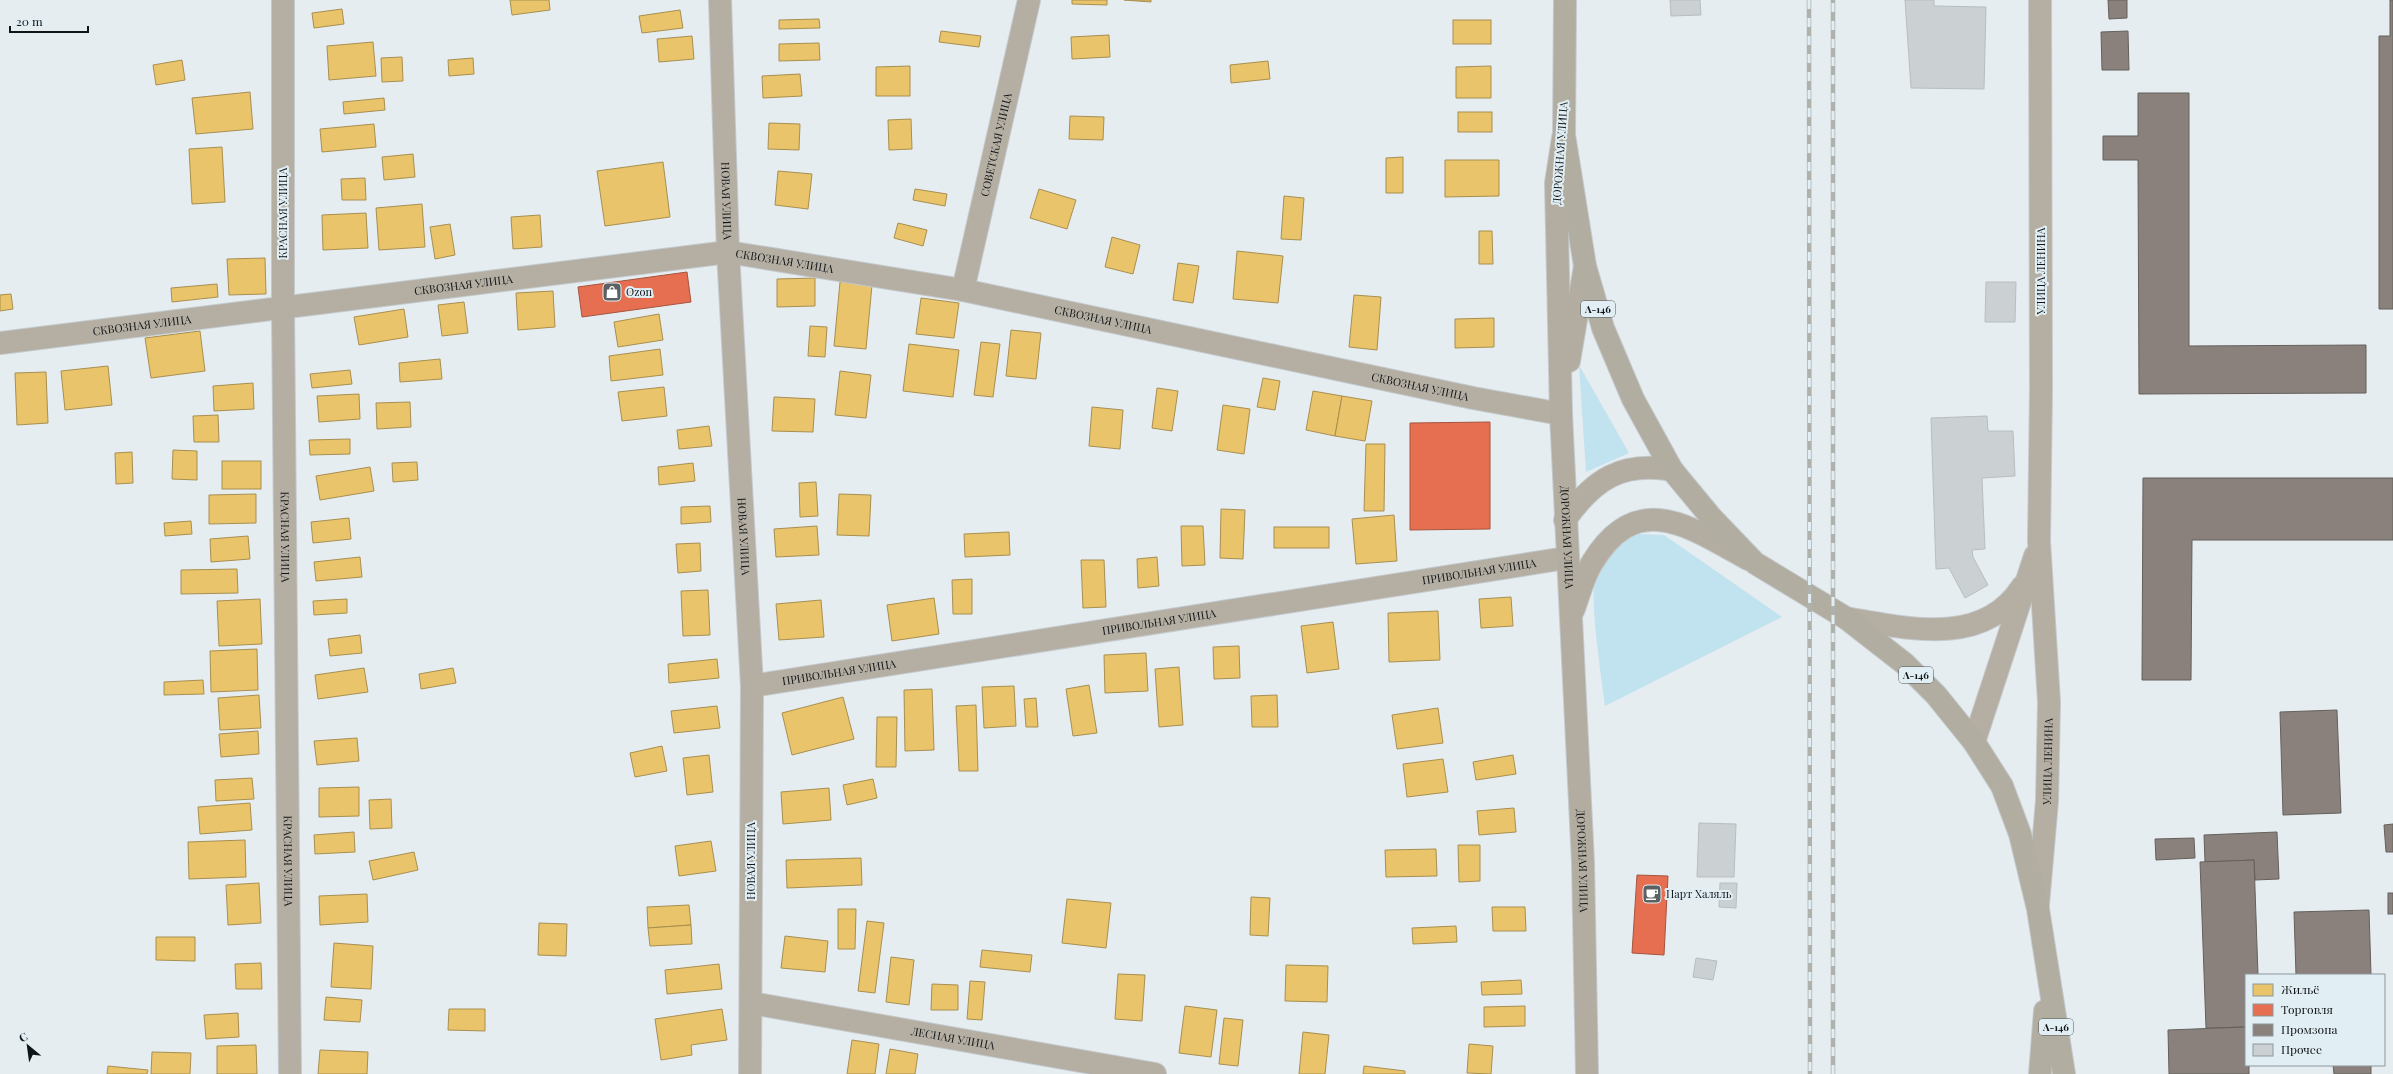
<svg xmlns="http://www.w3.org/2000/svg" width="2393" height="1074" viewBox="0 0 2393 1074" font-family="'Playfair Display',serif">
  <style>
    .green { fill: #c1e2ef }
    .homes { fill: #e9c46a; stroke: #a88f51 }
    .shops { fill: #e76f51; stroke: #a6543f }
    .industry { fill: #8a817c; stroke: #65605d }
    .building { fill: #cbd1d3; stroke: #b8bec0 }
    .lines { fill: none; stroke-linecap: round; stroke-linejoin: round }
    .minor-casing { stroke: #c4c9cc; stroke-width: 24 }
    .tertiary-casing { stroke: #c4c9cc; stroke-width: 24 }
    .secondary-casing { stroke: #c4c9cc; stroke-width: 24 }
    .primary-casing { stroke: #c4c9cc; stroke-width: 24 }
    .minor { stroke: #b4aea3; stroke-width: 22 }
    .tertiary { stroke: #b4aea3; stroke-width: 22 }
    .secondary { stroke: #b2ada0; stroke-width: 22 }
    .primary { stroke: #b1ada0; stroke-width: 22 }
    .rail-casing { stroke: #afb1ad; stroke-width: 4.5 }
    .rail { stroke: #e1eef4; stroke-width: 3; stroke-dasharray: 9; stroke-linecap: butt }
    .labels { text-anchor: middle; stroke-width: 4; stroke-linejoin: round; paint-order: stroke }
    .shield { fill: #e1eef4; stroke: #4f5559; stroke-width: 1 }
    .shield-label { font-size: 10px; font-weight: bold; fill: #101416 }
    .street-label { font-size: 11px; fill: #101416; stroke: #e1eef4 }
    .poi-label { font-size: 11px; fill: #101416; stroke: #e1eef4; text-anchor: start }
  </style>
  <rect width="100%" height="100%" fill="#e5edf0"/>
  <g class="green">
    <polygon points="1579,365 1629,453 1586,472"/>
    <path d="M 1637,534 L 1664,535 L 1782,617 L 1605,706 C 1602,681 1588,592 1596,573 C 1605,553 1620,545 1637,534 Z"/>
  </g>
  <g class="homes">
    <polygon points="510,0 549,0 550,10 512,15"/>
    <polygon points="1072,0 1107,0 1107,5 1072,4"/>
    <polygon points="1124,0 1151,0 1151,2"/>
    <polygon points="342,9 344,24 314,28 312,13"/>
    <polygon points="680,10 683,28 642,33 639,16"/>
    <polygon points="819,19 820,28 779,29 779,20"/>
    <rect x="1453" y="20" width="38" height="24"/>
    <polygon points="941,31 981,36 979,47 939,42"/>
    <polygon points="1109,35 1110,57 1072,59 1071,37"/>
    <polygon points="692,36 694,59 659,62 657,39"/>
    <polygon points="373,42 376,76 329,80 327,46"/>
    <polygon points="819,43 820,60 779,61 779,44"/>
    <polygon points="402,57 403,81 382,82 381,58"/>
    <polygon points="473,58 474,74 449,76 448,60"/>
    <polygon points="182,60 185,80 156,85 153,65"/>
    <polygon points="1268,61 1270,79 1231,83 1230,65"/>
    <polygon points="910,66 910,96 876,96 876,67"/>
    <polygon points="1491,66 1491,98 1456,98 1456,67"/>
    <polygon points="800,74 802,96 763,98 762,76"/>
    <polygon points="250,92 253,129 196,134 192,98"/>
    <polygon points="384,98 385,110 344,114 343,102"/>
    <rect x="1458" y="112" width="34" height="20"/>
    <polygon points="1070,116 1104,117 1103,140 1069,139"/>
    <polygon points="911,119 912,149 889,150 888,120"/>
    <polygon points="769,123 800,124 799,150 768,149"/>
    <polygon points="374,124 376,147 322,152 320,129"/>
    <polygon points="222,147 225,202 192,204 189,149"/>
    <polygon points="413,154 415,177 384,180 382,157"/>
    <polygon points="1403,157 1403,193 1386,193 1386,158"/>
    <polygon points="1445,160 1499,160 1499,196 1445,197"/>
    <polygon points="663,162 670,217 605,226 597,171"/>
    <polygon points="778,171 812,174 808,209 775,205"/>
    <polygon points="365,178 366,200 342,200 341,179"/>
    <polygon points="915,189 947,194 945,206 913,200"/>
    <polygon points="1039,189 1076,200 1067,229 1030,218"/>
    <polygon points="1284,196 1304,198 1301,240 1281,239"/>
    <polygon points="422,204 425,247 379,250 376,208"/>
    <polygon points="366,213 368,248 323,250 322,215"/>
    <polygon points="540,215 542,247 513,249 511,217"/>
    <polygon points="898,223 927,230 923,246 894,238"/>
    <polygon points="450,224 455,255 435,259 430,227"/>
    <polygon points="1479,231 1492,231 1493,264 1479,264"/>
    <polygon points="1112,237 1140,245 1133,274 1105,267"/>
    <polygon points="1237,251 1283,256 1278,303 1233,299"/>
    <polygon points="265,258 266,294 229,295 227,259"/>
    <polygon points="1178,263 1199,266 1193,303 1173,300"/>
    <polygon points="815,278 815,306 777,307 777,279"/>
    <polygon points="840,282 872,285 866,349 834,346"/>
    <polygon points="217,284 218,297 172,302 171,288"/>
    <polygon points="553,291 555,327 518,330 516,293"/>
    <polygon points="11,294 13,309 0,311 0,295"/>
    <polygon points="1354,295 1381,297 1377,350 1349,347"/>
    <polygon points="921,298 959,303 954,338 916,334"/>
    <polygon points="464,302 468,333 442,336 438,305"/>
    <polygon points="404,309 408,337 359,345 354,317"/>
    <polygon points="659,314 663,340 618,347 614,322"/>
    <polygon points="1494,318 1494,347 1455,348 1455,319"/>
    <polygon points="810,326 827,327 825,357 808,356"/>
    <polygon points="1011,330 1041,333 1036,379 1006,376"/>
    <polygon points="200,331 205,371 151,378 145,338"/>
    <polygon points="981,342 1000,344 993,397 974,395"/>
    <polygon points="909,344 959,350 953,397 903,391"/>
    <polygon points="660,349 663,375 611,381 609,356"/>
    <polygon points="440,359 442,379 400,382 399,363"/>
    <polygon points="108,366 112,405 65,410 61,371"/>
    <polygon points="350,370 352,384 312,388 310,374"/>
    <polygon points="840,371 871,375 866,418 835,415"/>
    <polygon points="46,372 48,423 17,425 15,373"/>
    <polygon points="1263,378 1280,381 1275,410 1257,407"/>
    <polygon points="253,383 254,409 214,411 213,386"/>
    <polygon points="664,387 667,416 622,421 618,392"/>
    <polygon points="1157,388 1178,391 1172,431 1152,428"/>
    <polygon points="1313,391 1342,396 1335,436 1306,430"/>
    <polygon points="359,394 360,419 319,422 317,396"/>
    <polygon points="1342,396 1372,401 1365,441 1335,436"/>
    <polygon points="774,397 815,399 813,432 772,431"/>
    <polygon points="410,402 411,427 377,429 376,403"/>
    <polygon points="1223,405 1250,409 1244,454 1217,450"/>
    <polygon points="1092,407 1123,410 1120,449 1089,446"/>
    <polygon points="218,415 219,442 194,442 193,416"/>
    <polygon points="709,426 712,446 679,449 677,430"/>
    <polygon points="350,439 350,454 310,455 309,440"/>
    <polygon points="1366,444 1385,444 1384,511 1364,511"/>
    <polygon points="173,450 197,451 197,480 172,479"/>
    <polygon points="132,452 133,483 116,484 115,453"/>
    <rect x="222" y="461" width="39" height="28"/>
    <polygon points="417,462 418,480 393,482 392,463"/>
    <polygon points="693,463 695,481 659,485 658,467"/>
    <polygon points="370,467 374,491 320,500 316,476"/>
    <polygon points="816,482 818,516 800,517 799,483"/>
    <polygon points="256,494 256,523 209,524 209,495"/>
    <polygon points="839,494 871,495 869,536 837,535"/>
    <polygon points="710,506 711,522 681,524 681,507"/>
    <polygon points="1221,509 1245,510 1243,559 1220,558"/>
    <polygon points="1394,515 1397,561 1356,564 1352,519"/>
    <polygon points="349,518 351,539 313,543 311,522"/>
    <polygon points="191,521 192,534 165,536 164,523"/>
    <polygon points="817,526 819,555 776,557 774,529"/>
    <polygon points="1181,526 1203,526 1205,565 1182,566"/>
    <rect x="1274" y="527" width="55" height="21"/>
    <polygon points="1009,532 1010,555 965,557 964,534"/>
    <polygon points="248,536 250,559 211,562 210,539"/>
    <polygon points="700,543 701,571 678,573 676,544"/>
    <polygon points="360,557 362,577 316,581 314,562"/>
    <polygon points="1157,557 1159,586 1138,588 1137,559"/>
    <polygon points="1081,560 1104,560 1106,607 1083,608"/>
    <polygon points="237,569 238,593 181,594 181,570"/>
    <polygon points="972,579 972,614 953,614 952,580"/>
    <polygon points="708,590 710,635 683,636 681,591"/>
    <polygon points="1511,597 1513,626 1481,628 1479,599"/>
    <polygon points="934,598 939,634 892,641 887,605"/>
    <polygon points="260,599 262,644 219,646 217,601"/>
    <polygon points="347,599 347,613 314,615 313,601"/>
    <polygon points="821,600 824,637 779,640 776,604"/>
    <polygon points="1438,611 1440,660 1389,662 1388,613"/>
    <polygon points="1333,622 1339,669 1307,673 1301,626"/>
    <polygon points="360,635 362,653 330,656 328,639"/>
    <polygon points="1239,646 1240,678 1214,679 1213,647"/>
    <polygon points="257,649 258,690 211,692 210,651"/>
    <polygon points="1146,653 1148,691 1105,693 1104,655"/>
    <polygon points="717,659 719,678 669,683 668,664"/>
    <polygon points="1179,667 1183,725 1159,727 1155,669"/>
    <polygon points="364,668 368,692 318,699 315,675"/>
    <polygon points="453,668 456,683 421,689 419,674"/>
    <polygon points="203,680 204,694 164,695 164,682"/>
    <polygon points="1089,685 1097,733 1073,736 1066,689"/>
    <polygon points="1014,686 1016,726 984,728 982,687"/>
    <polygon points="932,689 934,750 905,751 904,690"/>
    <polygon points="259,695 261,728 220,730 218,698"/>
    <polygon points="1277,695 1278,727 1252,727 1251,696"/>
    <polygon points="843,697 854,739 792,755 782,713"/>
    <polygon points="1036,698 1038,727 1026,727 1024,699"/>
    <polygon points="976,705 978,771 959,771 956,706"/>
    <polygon points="717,706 720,728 674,733 671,711"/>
    <polygon points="1438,708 1443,743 1397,749 1392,715"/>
    <polygon points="877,717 897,717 896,767 876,767"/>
    <polygon points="258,731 259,754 221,757 219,734"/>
    <polygon points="357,738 359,761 317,765 314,741"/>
    <polygon points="662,746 667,771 635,777 630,753"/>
    <polygon points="709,755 713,792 687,795 683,758"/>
    <polygon points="1513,755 1516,774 1476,780 1473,762"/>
    <polygon points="1443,759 1448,792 1407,797 1403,764"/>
    <polygon points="252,778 254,799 216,801 215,780"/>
    <polygon points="873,779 877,798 847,805 843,785"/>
    <polygon points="359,787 359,816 319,817 319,788"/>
    <polygon points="829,788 831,820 783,824 781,792"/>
    <polygon points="391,799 392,828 370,829 369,800"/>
    <polygon points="250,803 252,830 200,834 198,807"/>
    <polygon points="1514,808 1516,832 1479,835 1477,811"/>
    <polygon points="354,832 355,852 315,854 314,835"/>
    <polygon points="245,840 246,877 189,879 188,842"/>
    <polygon points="711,841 716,871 679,876 675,846"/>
    <polygon points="1458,845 1480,845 1480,881 1459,882"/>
    <polygon points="1436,849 1437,876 1386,877 1385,850"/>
    <polygon points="414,852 418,870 373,880 369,861"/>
    <polygon points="861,858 862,885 787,888 786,860"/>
    <polygon points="259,883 261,923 228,925 226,885"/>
    <polygon points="367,894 368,922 320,925 319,896"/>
    <polygon points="1251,897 1270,898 1268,936 1250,935"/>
    <polygon points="1067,899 1111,903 1106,948 1062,943"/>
    <polygon points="689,905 691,925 648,928 647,907"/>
    <polygon points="1492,907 1525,907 1526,931 1493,931"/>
    <polygon points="838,909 856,909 855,949 838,949"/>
    <polygon points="867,921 884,923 875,993 858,991"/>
    <polygon points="539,923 567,924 566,956 538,955"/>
    <polygon points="691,925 692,944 650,946 648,928"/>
    <polygon points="1456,926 1457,942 1413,944 1412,928"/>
    <polygon points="785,936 828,941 825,972 781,968"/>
    <polygon points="156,937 195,937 195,961 156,960"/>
    <polygon points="334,943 373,946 371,989 331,987"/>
    <polygon points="982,950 1032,955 1030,972 980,967"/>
    <polygon points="891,957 914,960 909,1005 886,1002"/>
    <polygon points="261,963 262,989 236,989 235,964"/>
    <polygon points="719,964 722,989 667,994 665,970"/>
    <polygon points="1286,965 1328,966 1327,1002 1285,1001"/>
    <polygon points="1118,974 1145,975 1142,1021 1115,1019"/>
    <polygon points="1521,980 1522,994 1482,995 1481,982"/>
    <polygon points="970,981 985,982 982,1020 967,1019"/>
    <polygon points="932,984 958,985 958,1010 931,1010"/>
    <polygon points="326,997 362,1000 360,1022 324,1020"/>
    <polygon points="1185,1006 1217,1010 1211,1057 1179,1053"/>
    <polygon points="1525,1006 1525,1026 1484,1027 1484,1007"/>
    <polygon points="449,1009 485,1009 485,1031 448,1030"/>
    <polygon points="722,1009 727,1040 691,1045 692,1055 661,1060 655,1019"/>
    <polygon points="238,1013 239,1037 206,1039 204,1015"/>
    <polygon points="1224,1018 1243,1020 1238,1066 1219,1064"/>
    <polygon points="1303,1032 1329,1035 1325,1074 1299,1074"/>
    <polygon points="852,1040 879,1044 875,1074 847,1074"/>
    <polygon points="1469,1044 1493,1046 1491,1074 1467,1073"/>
    <polygon points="256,1045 257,1074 217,1074 217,1046"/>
    <polygon points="890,1049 918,1054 915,1074 886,1074"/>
    <polygon points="320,1050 368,1052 367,1074 318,1074"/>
    <polygon points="152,1052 191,1053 190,1074 151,1074"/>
    <polygon points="108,1066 148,1070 147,1074 107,1074"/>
    <polygon points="1364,1066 1405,1071 1405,1074 1363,1074"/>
  </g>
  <g class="shops">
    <polygon points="687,272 691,302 582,317 578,287"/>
    <polygon points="1490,422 1490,529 1410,530 1410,423"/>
    <polygon points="1637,875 1668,876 1664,955 1632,953"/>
  </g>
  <g class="industry">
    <polygon points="2108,0 2127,0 2127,18 2109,19"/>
    <polygon points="2390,0 2393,0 2393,309 2379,309 2379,36 2390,36"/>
    <polygon points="2128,31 2129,70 2102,70 2101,32"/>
    <polygon points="2138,93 2189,93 2189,346 2366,345 2366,393 2139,394 2138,160 2103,160 2103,136 2138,136"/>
    <polygon points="2143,478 2393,478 2393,540 2192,540 2191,680 2142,680"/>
    <polygon points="2337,710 2341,813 2283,815 2280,712"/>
    <polygon points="2393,824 2393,852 2386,852 2384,825"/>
    <polygon points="2277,832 2279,879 2255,880 2254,860 2205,862 2204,835"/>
    <polygon points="2194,838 2195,858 2156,860 2155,839"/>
    <polygon points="2254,860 2258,975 2246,975 2246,1027 2206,1028 2200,862"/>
    <rect x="2388" y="893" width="5" height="21"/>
    <polygon points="2369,910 2371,975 2296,975 2294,912"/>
    <polygon points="2246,1027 2246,1065 2249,1065 2249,1074 2169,1074 2168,1030"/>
    <polygon points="2333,1065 2371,1065 2371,1074 2334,1074"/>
  </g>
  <g class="building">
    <polygon points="1670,0 1700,0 1701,15 1671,16"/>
    <polygon points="1905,0 1934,0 1934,6 1986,7 1984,89 1911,88"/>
    <polygon points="1986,282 2016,282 2015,322 1985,322"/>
    <polygon points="1987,416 1988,431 2013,431 2015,476 1982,478 1985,549 1972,550 1973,557 1988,585 1965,598 1949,568 1936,569 1931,418"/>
    <polygon points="1699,823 1736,824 1734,877 1697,877"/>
    <polygon points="1720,883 1737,883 1736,908 1719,907"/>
    <polygon points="1696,958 1717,961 1713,980 1693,977"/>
  </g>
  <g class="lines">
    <g class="minor-casing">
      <g id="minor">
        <path id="s1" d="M 283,0 L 283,309 L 290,1074"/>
        <path id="s2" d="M 720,0 L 728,252 L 752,686 L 750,1074"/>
        <path id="s3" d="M 963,290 L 1029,0"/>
        <path id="s4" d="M 0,343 L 728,252 L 963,290 L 1473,398 L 1561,414"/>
        <path id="s5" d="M 752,686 L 1566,558"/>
        <path id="s6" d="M 751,1003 L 1155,1074"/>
      </g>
    </g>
    <g class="tertiary-casing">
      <g id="tertiary">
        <path d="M 1846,618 C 1906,628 1983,648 2022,587"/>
        <polyline points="1974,742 2035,556"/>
        <path id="s7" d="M 2038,904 L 2047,801 L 2049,702 L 2039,541 L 2041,390 L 2040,0"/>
      </g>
    </g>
    <g class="secondary-casing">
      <g id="secondary">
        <path id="s8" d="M 1563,138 L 1556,183 L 1561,414 L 1583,863 L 1587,1074"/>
        <polyline points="1569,361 1585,266"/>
        <path d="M 1565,520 C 1593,480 1621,461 1672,470"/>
        <path d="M 1573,611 C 1579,596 1583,577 1592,563 C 1637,488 1690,527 1748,559"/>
      </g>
    </g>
    <g class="primary-casing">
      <g id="primary">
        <polyline points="1565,0 1564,135 1585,266 1603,328 1633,399 1672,470 1710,516 1755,563 1846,618 1905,664 1936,695 1974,742 2002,786 2020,834 2038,909 2064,1074"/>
        <polyline points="2040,1074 2045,1011"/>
      </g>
    </g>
    <use href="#minor" class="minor"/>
    <use href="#tertiary" class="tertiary"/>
    <use href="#secondary" class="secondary"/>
    <use href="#primary" class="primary"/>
    <g class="rail-casing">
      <g id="rail">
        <polyline points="1809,0 1810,1074"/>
        <polyline points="1833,1074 1833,0"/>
      </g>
    </g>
    <use href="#rail" class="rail"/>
  </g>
  <defs>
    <g id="shop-square" transform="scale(1)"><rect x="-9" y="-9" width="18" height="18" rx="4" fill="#5b6062" stroke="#e1eef4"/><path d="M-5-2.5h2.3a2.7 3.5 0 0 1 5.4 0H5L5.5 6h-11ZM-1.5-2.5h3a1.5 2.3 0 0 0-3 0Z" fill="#fff"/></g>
    <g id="cafe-square" transform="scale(1)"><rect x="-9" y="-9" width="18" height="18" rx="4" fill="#5b6062" stroke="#e1eef4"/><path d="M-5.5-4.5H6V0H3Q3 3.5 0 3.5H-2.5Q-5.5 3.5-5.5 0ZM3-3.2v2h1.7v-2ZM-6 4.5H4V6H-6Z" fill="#fff"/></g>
  </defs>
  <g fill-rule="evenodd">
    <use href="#shop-square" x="612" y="292"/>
    <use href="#cafe-square" x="1652" y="894"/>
  </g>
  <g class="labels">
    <g class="shield">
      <rect x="1581" y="301" width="34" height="16" rx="3"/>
      <rect x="1899" y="667" width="34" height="16" rx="3"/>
      <rect x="2039" y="1019" width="34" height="16" rx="3"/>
    </g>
    <g class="shield-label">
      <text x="1598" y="313">А-146</text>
      <text x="1916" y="679">А-146</text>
      <text x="2056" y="1031">А-146</text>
    </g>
    <g class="street-label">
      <text dy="4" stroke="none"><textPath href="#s3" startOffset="149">СОВЕТСКАЯ УЛИЦА</textPath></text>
      <text transform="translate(1560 153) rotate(-86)" y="4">ДОРОЖНАЯ УЛИЦА</text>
      <text dy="4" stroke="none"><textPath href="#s2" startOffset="201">НОВАЯ УЛИЦА</textPath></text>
      <text transform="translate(283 213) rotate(-90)" y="4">КРАСНАЯ УЛИЦА</text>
      <text dy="4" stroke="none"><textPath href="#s4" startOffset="791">СКВОЗНАЯ УЛИЦА</textPath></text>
      <text transform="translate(2041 271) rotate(-90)" y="4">УЛИЦА ЛЕНИНА</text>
      <text dy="4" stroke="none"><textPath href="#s4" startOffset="467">СКВОЗНАЯ УЛИЦА</textPath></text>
      <text dy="4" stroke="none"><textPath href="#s4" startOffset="1115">СКВОЗНАЯ УЛИЦА</textPath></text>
      <text dy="4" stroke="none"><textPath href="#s4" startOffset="143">СКВОЗНАЯ УЛИЦА</textPath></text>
      <text dy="4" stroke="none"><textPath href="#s4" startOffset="1439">СКВОЗНАЯ УЛИЦА</textPath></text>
      <text dy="4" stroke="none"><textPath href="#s1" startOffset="537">КРАСНАЯ УЛИЦА</textPath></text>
      <text dy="4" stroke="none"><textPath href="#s2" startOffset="537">НОВАЯ УЛИЦА</textPath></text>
      <text dy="4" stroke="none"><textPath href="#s8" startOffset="400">ДОРОЖНАЯ УЛИЦА</textPath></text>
      <text dy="4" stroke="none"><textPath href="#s5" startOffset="736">ПРИВОЛЬНАЯ УЛИЦА</textPath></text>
      <text dy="4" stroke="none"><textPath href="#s5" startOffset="412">ПРИВОЛЬНАЯ УЛИЦА</textPath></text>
      <text dy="4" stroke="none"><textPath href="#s5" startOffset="88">ПРИВОЛЬНАЯ УЛИЦА</textPath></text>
      <text dy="4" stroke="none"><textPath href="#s7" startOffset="143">УЛИЦА ЛЕНИНА</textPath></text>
      <text dy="4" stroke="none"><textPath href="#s8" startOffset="724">ДОРОЖНАЯ УЛИЦА</textPath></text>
      <text dy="4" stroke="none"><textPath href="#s1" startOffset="861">КРАСНАЯ УЛИЦА</textPath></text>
      <text transform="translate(751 861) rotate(-90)" y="4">НОВАЯ УЛИЦА</text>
      <text dy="4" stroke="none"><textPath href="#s6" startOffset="205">ЛЕСНАЯ УЛИЦА</textPath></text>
    </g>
    <g class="poi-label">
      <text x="626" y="296">Ozon</text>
      <text x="1666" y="898">Нарт Халяль</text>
    </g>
  </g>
  <rect x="2245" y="974" width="140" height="92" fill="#e1eef4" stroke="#8d979b"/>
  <rect x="2253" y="984" width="20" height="12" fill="#e9c46a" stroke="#8d979b"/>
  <text x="2281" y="994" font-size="12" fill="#101416">Жильё</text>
  <rect x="2253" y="1004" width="20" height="12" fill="#e76f51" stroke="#8d979b"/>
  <text x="2281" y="1014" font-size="12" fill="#101416">Торговля</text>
  <rect x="2253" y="1024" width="20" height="12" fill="#8a817c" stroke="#8d979b"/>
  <text x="2281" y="1034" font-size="12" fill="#101416">Промзона</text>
  <rect x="2253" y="1044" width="20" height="12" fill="#cbd1d3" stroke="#8d979b"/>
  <text x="2281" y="1054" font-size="12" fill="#101416">Прочее</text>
  <g transform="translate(28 1046) rotate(331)" stroke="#e1eef4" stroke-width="3" paint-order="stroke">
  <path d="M0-3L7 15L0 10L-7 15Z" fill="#101416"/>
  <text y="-6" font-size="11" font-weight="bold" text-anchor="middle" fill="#101416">С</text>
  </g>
  <path d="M10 26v6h78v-6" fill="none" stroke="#101416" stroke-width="2"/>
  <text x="16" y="26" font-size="12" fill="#101416" stroke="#e1eef4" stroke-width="3" paint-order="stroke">20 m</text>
</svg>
